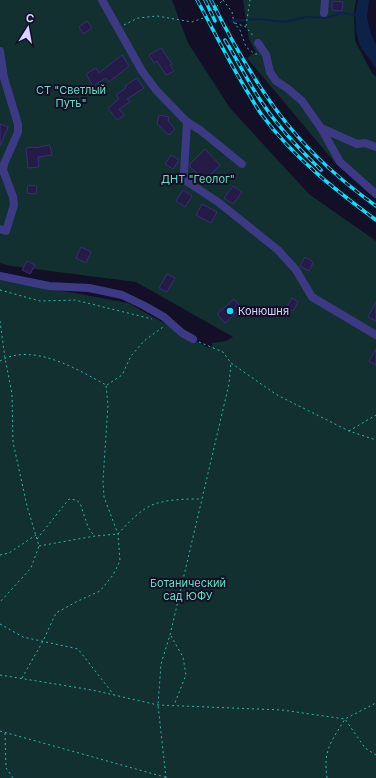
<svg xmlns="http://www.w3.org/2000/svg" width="376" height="778" viewBox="0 0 376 778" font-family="Inter,sans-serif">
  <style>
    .green { fill: #12302f }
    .water { fill: #0c2248 }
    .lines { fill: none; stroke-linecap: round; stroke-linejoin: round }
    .stream { stroke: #0c2248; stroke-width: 2 }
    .building { fill: #241b47; stroke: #3b2d73 }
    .path { stroke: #2fb8b0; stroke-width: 1; stroke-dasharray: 2 3; stroke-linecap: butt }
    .minor { stroke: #3d3a85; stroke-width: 8 }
    .rail-casing { stroke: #00e5ff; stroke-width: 3.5 }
    .rail { stroke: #130f26; stroke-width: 2; stroke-dasharray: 6; stroke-linecap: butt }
    .poi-dot { fill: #00e5ff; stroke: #130f26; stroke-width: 1.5 }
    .labels { text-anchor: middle; stroke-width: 4; stroke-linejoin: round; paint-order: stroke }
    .park-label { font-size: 11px; fill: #5fe0c0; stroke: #130f26 }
    .poi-label { font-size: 11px; fill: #d9d4ff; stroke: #130f26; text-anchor: start }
  </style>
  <rect width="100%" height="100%" fill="#130f26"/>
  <g class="green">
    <polygon points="0,0 172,0 188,43 230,108 309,194 376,241 376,778 0,778 0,279 128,303 209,348 212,345 212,343 226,341 233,337 136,282 11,266 0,263"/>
    <polygon points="243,0 356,0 354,13 355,41 372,73 376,77 376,191 336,164 247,58 256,52 249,39"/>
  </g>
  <polygon class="water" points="358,0 369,0 367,17 371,34 376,45 376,68 360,46 356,31 356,21 355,14"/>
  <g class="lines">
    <polyline class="stream" points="231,21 258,19 285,22 306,17 327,18 341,13 356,15"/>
  </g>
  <g class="building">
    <polygon points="332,1 343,2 342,11 332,10"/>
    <polygon points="87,21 92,28 83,34 79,27"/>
    <polygon points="161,48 172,64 170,65 174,71 166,75 157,61 154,63 149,55"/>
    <polygon points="122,55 129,66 109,82 106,78 93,86 86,74 96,68 99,73"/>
    <polygon points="137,78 144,88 127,99 130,102 119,109 124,115 117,120 108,108 119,99 116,95 126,88 125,86"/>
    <polygon points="159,115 169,117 168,121 175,129 169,135 157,124"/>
    <polygon points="0,124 8,127 0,146"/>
    <polygon points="50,145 52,155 38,157 39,167 28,168 26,148 35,147 35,148"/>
    <polygon points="205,149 220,165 210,175 212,177 208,182 190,167 190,164"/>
    <polygon points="171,155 179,160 173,169 165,164"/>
    <polygon points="28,185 37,186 36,194 27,193"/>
    <polygon points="233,186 242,192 233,204 224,198"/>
    <polygon points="183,190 192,196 185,207 176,201"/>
    <polygon points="202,204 217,212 211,223 196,215"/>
    <polygon points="81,247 91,252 86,263 76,258"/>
    <polygon points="305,257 312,261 313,263 309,271 300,266"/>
    <polygon points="27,261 35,265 30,274 22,270"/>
    <polygon points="167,274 175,278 167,292 159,288"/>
    <polygon points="292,298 298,302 293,311 287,307"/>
    <polygon points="234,299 242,308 225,323 217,314"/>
    <polygon points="376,302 376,321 368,317"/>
    <polygon points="376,349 376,365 369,361"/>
  </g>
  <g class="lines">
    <g class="path">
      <polyline points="223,0 232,12 234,23 240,30 246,47 255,54 257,54"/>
      <polyline points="235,23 246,27 254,37"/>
      <polyline points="124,25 138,18 157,16 192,22 206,17 223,0"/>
      <polyline points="246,26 250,0"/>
      <polyline points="0,290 40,301 75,300 152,319"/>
      <polyline points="0,321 5,358 12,394 13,442 27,506 39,546 31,568 0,602"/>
      <polyline points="199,342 223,352 231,363 277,395 349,431 376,440"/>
      <path d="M 0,361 C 32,342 77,369 106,385"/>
      <polyline points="107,385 122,375 131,356 144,341 163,327"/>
      <polyline points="349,431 376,415"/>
      <polyline points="37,539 69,499 76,500 80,503 88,527 94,536"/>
      <path d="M 39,546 L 95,536 L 118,534 C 127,524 136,514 148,507 C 162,499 186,499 201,499"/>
      <polyline points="0,555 9,553 36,535"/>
      <polyline points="0,624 23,637 78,649 114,695"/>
      <polyline points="171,636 183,657 186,675 174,705"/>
      <polyline points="0,675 92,690 158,705 282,710 345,719 376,703"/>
      <polyline points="22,678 43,641 56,613 78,601 100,591 113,575 120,561 118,534 104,497 103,481 108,405 106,385"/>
      <polyline points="0,731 168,778"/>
      <polyline points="5,733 6,768 13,778"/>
      <polyline points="166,778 158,705 161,664 170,635 229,384 231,363"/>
      <path d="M 327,778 C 323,750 331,742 345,719 L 365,748 L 376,755"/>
    </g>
    <g class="minor">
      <polyline points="102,0 142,71 156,90 187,122 200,130 242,164"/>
      <polyline points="324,13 325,0"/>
      <polyline points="258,43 266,55 270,72 276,81 287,88 302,101 321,128 340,162 376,194"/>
      <polyline points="0,51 4,78 18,124 18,132 4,164 3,170 13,197 14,205 6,231 0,229"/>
      <polyline points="187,122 184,172 186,181 218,202 278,250 296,270 312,297 376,335"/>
      <polyline points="321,128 357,144 365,143 376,147"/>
      <polyline points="0,276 49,286 89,288 122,295 143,305 164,317 182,333 193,339"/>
    </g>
    <g class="rail-casing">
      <g id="rail">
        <path d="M 197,0 C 214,31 229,62 247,91 C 252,99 256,107 262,115 C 293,157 334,189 376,220"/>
        <polyline points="205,0 215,21"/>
        <path d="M 211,0 C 233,44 257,87 288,125 C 313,156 344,183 376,206"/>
        <path d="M 225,40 C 238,61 249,84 263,104 C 279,128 300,150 321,170"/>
      </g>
    </g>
    <use href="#rail" class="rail"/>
  </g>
  <circle class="poi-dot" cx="230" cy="311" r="4"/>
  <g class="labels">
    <g class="park-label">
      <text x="71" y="94">СТ "Светлый<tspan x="71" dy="13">Путь"</tspan></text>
      <text x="198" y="183">ДНТ "Геолог"</text>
      <text x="188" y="587">Ботанический<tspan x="188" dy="13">сад ЮФУ</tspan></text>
    </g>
    <g class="poi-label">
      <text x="238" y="315">Конюшня</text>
    </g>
  </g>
  <g transform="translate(28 28) rotate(11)" stroke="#130f26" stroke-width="3" paint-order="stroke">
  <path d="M0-3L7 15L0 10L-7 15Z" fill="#d9d4ff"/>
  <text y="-6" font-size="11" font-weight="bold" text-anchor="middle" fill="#d9d4ff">С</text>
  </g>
</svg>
